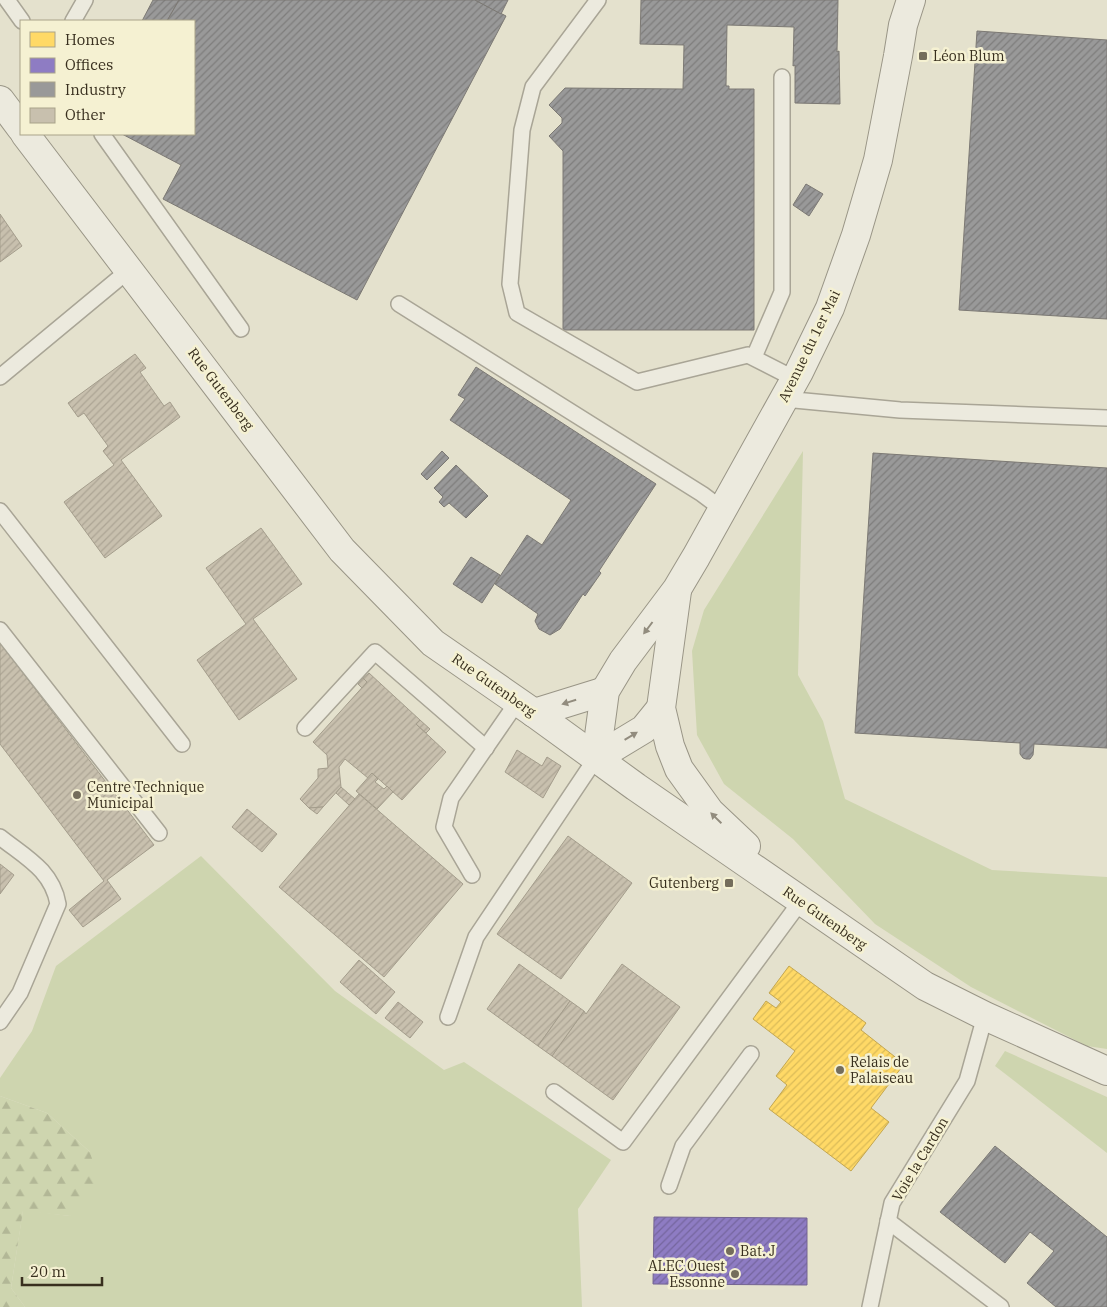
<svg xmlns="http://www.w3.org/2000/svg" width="1107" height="1307" viewBox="0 0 1107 1307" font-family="'IBM Plex Serif',serif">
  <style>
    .green { fill: #ced5af }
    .forest { fill: url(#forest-firs) }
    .homes { fill: url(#homes-hatch); stroke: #c3a650 }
    .offices { fill: url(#offices-hatch); stroke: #746592 }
    .industry { fill: url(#industry-hatch); stroke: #7c7974 }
    .building { fill: url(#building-hatch); stroke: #a49d8c }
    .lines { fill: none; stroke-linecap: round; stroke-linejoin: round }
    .lane-casing { stroke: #a9a596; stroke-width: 18 }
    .secondary-casing { stroke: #999586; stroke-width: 30 }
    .lane { stroke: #eceade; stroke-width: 15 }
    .secondary { stroke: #eceade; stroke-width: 28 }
    .oneway { fill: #928c7e }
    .poi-dot { fill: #746d5b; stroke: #f5f1d2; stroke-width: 2 }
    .labels { text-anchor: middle; stroke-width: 5; stroke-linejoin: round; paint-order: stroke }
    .poi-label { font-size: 14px; fill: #382f1e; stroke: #f5f1d2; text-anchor: start }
    .street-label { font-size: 14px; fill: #382f1e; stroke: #f5f1d2 }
  </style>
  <defs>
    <pattern id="forest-firs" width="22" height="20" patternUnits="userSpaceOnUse" patternTransform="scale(1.25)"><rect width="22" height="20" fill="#ced5af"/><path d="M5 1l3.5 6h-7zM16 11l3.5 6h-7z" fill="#b2b796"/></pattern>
    <pattern id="homes-hatch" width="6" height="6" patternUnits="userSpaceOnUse" patternTransform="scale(1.25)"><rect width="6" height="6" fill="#ffd966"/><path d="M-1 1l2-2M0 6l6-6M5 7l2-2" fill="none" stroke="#dbbb58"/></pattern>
    <pattern id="offices-hatch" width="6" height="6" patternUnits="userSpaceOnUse" patternTransform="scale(1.25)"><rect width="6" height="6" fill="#8e7cc3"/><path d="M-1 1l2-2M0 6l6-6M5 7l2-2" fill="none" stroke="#75669e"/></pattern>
    <pattern id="industry-hatch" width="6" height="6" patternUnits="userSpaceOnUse" patternTransform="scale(1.25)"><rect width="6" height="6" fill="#999"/><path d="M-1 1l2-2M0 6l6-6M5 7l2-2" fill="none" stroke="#7e7d7c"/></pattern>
    <pattern id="building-hatch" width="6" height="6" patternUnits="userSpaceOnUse" patternTransform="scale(1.25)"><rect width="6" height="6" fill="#c8c0ae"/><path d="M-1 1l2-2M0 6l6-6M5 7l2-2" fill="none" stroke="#ada595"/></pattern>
  </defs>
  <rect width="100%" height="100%" fill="#e4e1cd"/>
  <g class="green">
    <polygon points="803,451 798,675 823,721 845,799 992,870 1107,877 1107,1049 1087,1046 971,987 875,924 793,839 724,784 697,735 692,651 704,610"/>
    <polygon points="201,856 335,991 444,1070 464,1062 611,1160 578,1209 582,1307 25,1307 11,1288 23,1210 70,1216 90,1152 47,1113 0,1096 0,1078 32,1031 56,966"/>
    <polygon points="1005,1051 1107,1097 1107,1153 995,1066"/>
  </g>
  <polygon class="forest" points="0,1096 47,1113 90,1152 100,1186 70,1216 23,1211 11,1288 25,1307 0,1307"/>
  <polygon class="homes" points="789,966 866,1023 861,1030 904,1064 871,1108 889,1122 851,1171 769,1109 787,1085 776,1076 795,1051 753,1019 766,1001 776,1008 781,1002 769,993"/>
  <polygon class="offices" points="654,1217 807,1218 807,1285 653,1284"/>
  <g class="industry">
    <polygon points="153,0 179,0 167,21 142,21"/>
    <polygon points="179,0 475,0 506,16 357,300 163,199 181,165 122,134 194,134 194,21 167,21"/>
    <polygon points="475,0 508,0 501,14"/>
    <polygon points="641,0 838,0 837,52 839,51 840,104 795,103 795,65 793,66 794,27 727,25 726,86 729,86 729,89 754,89 754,330 563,330 563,151 549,136 562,123 562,118 549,105 565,88 683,89 684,45 640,44"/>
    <polygon points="977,31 1107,40 1107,319 959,310"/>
    <polygon points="806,184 823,194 809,216 793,205"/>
    <polygon points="476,367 656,484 599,571 601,573 585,596 583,594 560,629 550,635 539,629 535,621 538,614 495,584 527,535 542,545 571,500 450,420 465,399 458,395"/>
    <polygon points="442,451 449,458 427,480 421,474"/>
    <polygon points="873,453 1107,468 1107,748 1034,744 1033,755 1030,759 1026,759 1023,758 1020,754 1020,743 855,733"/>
    <polygon points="456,465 488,496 466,518 449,503 444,507 439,502 443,497 434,488"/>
    <polygon points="471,557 500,575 482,603 453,584"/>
    <polygon points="995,1146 1107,1237 1107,1307 1056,1307 1027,1283 1054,1251 1030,1232 1005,1263 940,1212"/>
  </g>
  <g class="building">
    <polygon points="0,214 22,246 0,262"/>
    <polygon points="135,354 146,368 140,372 164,406 170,402 180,417 121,460 162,516 105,558 64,502 114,465 103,451 108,446 84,413 78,417 68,403"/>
    <polygon points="261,528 302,584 253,619 297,679 239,720 197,660 246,624 206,568"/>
    <polygon points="0,643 154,845 107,880 121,899 83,927 69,910 104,881 0,744"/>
    <polygon points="369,673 420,720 416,724 446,752 402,800 372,773 368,778 345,759 339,767 341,787 323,807 309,808 300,799 318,778 318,769 328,768 327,755 313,742 367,682 363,678"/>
    <polygon points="363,678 367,682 362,688 358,684"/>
    <polygon points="420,720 430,729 426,733 416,724"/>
    <polygon points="517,750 542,766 547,757 561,766 543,798 505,772"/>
    <polygon points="372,773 378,779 375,782 384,789 387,786 393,792 377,809 356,791"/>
    <polygon points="341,787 355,799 349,805 336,793"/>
    <polygon points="359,794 463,884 384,977 279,887"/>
    <polygon points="323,807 317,814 309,808"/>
    <polygon points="247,809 277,834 262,852 232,827"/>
    <polygon points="568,836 632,883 561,979 497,934"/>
    <polygon points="0,864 14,875 0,894"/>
    <polygon points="359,960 395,992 376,1014 340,982"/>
    <polygon points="519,964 570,1001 538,1046 487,1009"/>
    <polygon points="622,964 680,1007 613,1100 552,1056 584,1011 586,1014"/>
    <polygon points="570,1001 584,1011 552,1056 538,1046"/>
    <polygon points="398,1002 423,1022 410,1038 385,1018"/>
  </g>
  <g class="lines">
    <g class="lane-casing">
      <g id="lane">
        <polyline points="7,0 22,21"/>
        <polyline points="598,0 533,87 522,130 510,284 517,313 637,382 748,355 795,379"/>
        <polyline points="73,21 85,0"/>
        <polyline points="102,134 241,329"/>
        <polyline points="399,304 702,494 722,509"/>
        <polyline points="754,357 782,292 782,77"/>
        <polyline points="0,377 129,270"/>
        <polyline points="784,399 900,410 1107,418"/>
        <polyline points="0,511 182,744"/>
        <polyline points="0,630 159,833"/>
        <polyline points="305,728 375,652 486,748"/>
        <path d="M 0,837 C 25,857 52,870 58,904 L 20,993 L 0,1022"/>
        <polyline points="472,875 444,827 451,798 518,701"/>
        <polyline points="448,1017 476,937 596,758"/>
        <polyline points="554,1092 623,1142 801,901"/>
        <polyline points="669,1186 683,1146 751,1054"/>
        <polyline points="888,1221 1001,1307"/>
        <polyline points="870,1307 892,1203 967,1081 985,1016"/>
      </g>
    </g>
    <g class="secondary-casing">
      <g id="secondary">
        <polyline points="0,100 21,128"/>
        <polyline points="25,134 342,550 433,643 534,713 636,787 925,986 985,1016 1107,1071"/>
        <polyline points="677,591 661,708 670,746 679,769 710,812 746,846"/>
        <polyline points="534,713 605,691"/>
        <polyline points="596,758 605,691 623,661 677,589 696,557 799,372 830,308 856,235 878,160 898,56 903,25 911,0"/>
        <polyline points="596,758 644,729 661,708"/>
      </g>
    </g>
    <use href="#lane" class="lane"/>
    <use href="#secondary" class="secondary"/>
  </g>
  <defs><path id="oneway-solid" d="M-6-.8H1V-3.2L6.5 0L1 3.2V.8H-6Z" transform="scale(1.25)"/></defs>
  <g class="oneway">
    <use href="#oneway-solid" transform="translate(648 628) rotate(127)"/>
    <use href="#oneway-solid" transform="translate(569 702) rotate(163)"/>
    <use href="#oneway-solid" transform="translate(631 736) rotate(-31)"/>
    <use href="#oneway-solid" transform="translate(716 818) rotate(-136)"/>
  </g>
  <g class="poi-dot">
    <rect x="918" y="51" width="10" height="10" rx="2.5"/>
    <circle cx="77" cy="795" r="5"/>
    <rect x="724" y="878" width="10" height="10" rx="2.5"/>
    <circle cx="840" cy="1070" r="5"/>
    <circle cx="730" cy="1251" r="5"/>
    <circle cx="735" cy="1274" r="5"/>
  </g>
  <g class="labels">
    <g class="poi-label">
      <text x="933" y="61">Léon Blum</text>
      <text x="87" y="792">Centre Technique<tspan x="87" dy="16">Municipal</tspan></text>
      <text x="719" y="888" text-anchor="end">Gutenberg</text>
      <text x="850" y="1067">Relais de<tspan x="850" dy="16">Palaiseau</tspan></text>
      <text x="740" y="1256">Bat. J</text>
      <text x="725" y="1271" text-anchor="end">ALEC Ouest<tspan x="725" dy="16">Essonne</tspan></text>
    </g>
    <g class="street-label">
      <text transform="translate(809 346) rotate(-64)" y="5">Avenue du 1er Mai</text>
      <text transform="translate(221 389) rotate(53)" y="5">Rue Gutenberg</text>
      <text transform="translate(494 685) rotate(35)" y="5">Rue Gutenberg</text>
      <text transform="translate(825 918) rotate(35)" y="5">Rue Gutenberg</text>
      <text transform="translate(920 1159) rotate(-59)" y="5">Voie la Cardon</text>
    </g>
  </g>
  <rect x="20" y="20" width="175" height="115" fill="#f5f1d2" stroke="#a9a38a"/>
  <rect x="30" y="32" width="25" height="15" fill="#ffd966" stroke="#a9a38a"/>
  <text x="65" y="45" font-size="15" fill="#382f1e">Homes</text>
  <rect x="30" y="58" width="25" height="15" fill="#8e7cc3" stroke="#a9a38a"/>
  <text x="65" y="70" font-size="15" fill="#382f1e">Offices</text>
  <rect x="30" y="82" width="25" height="15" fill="#999999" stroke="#a9a38a"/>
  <text x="65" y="95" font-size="15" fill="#382f1e">Industry</text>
  <rect x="30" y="108" width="25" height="15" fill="#c8c0ae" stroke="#a9a38a"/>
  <text x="65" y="120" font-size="15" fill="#382f1e">Other</text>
  <path d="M22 1277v8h80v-8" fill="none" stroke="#382f1e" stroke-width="2.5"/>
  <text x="30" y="1277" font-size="15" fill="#382f1e" stroke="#f5f1d2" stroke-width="4" paint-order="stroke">20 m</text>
</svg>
